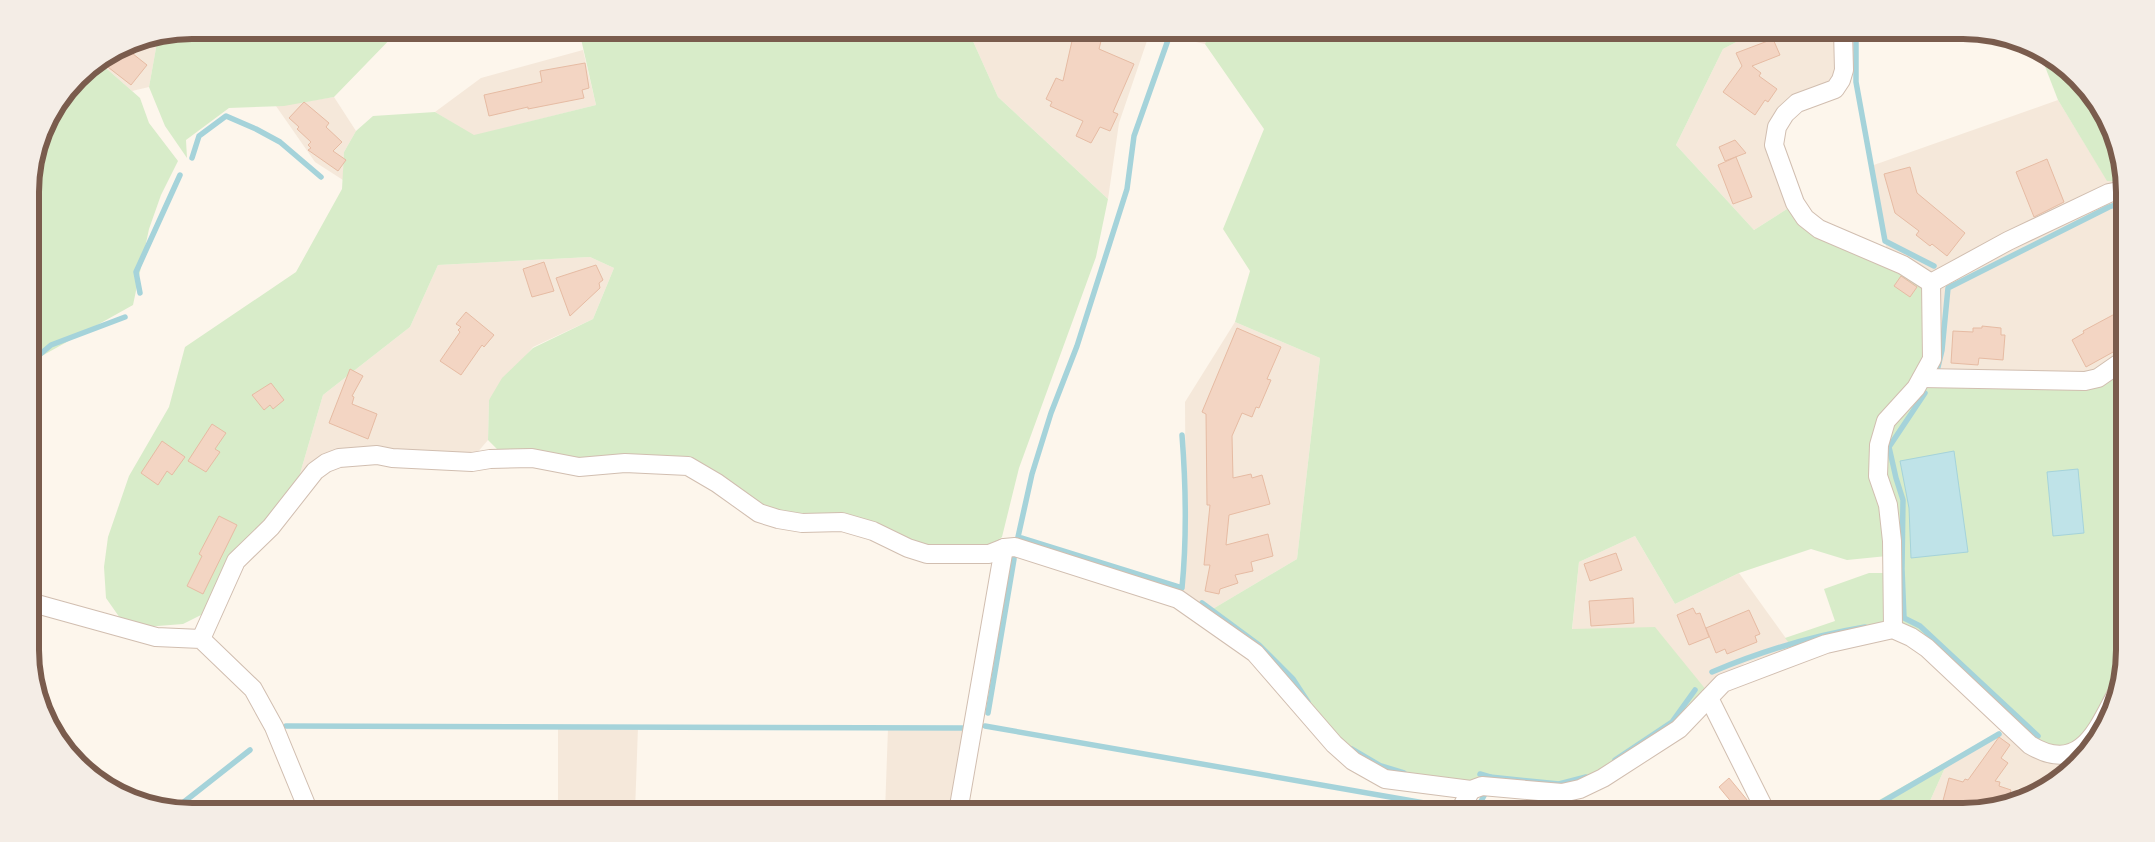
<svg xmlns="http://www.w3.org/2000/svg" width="2155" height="842" viewBox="0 0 2155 842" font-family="Overpass,sans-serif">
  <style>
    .residential { fill: #f5e8da }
    .green { fill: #d8ecc9 }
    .water { fill: #bfe3e8; stroke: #a5d3da }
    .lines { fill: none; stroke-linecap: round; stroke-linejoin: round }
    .stream { stroke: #a5d3da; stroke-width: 5.5 }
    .building { fill: #f3d5c3; stroke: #e6bba3 }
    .street-casing { stroke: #d1beb0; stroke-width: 20 }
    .street { stroke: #fff; stroke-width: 18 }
    .rim { fill: none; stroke: #7a5c4d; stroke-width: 6 }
  </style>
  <rect width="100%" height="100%" fill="#fdf6ec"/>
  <g class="residential">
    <polygon points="968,30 1210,30 1205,44 1150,32 1119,123 1108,199 998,97"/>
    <polygon points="1759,30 1837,30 1838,71 1829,84 1775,122 1790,207 1754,230 1676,145 1723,49"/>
    <polygon points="158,37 149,87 132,91 99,62 130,42"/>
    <polygon points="583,50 596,105 474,136 435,112 481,78"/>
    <polygon points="334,97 356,131 344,152 343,180 315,162 276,106"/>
    <polygon points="2058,100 2107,180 2124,182 2124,356 2099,372 1940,373 1933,367 1887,251 1871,166"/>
    <polygon points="590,257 614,268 593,319 533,347 489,400 488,440 476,454 377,449 297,484 323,395 410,327 438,265"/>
    <polygon points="1235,322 1320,358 1297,559 1211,610 1178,592 1186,552 1185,402"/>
    <polygon points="1635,536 1675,604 1739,573 1793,648 1745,663 1707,691 1572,630 1579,562"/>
    <polygon points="558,727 638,727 635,812 558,812"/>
    <polygon points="888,728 968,729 954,812 885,812"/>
    <polygon points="2006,731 2089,751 2062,779 2035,793 2018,788 2010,804 1974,812 1925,812 1948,761"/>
  </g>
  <g class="green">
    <polygon points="192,30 399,30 334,97 284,106 229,108 186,140 187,158 165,126 149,87 158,37"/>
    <polygon points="579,30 968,30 998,97 1108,199 1096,257 1019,468 1002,537 991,546 926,548 766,509 690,463 503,455 488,440 489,400 502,378 533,348 593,319 614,268 590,257 438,265 410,327 323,395 297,484 226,565 209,611 183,624 145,627 120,618 106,598 104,567 108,537 129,476 169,407 185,347 296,272 342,189 344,152 356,131 373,116 435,112 474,135 596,105"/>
    <polygon points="1210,30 1759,30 1723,49 1676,145 1754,230 1790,207 1924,285 1926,367 1886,415 1887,556 1847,560 1811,549 1739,573 1675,604 1635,536 1579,562 1572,629 1655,627 1707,691 1676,726 1594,776 1564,789 1457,784 1399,776 1356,756 1261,650 1211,610 1297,559 1320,358 1235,322 1250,271 1223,229 1264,129 1205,44"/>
    <polygon points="2039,51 2062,63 2091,93 2124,170 2124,182 2107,181 2058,100"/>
    <polygon points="99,62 140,98 149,123 178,161 161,195 149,229 133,305 31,362 30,181 47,120 85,70"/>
    <polygon points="2124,363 2125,650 2121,675 2082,743 2047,749 1899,625 1883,466 1889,429 1927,382 2087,385"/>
    <polygon points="1869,573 1886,573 1886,619 1881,630 1793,648 1785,638 1835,621 1824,589"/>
    <polygon points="1948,761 1925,812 1858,812"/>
  </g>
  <g class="water">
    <polygon points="1954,451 1968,552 1911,558 1909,508 1900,461"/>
    <polygon points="2078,469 2084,533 2053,536 2047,472"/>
  </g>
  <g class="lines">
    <g class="stream">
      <path d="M 1166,30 L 1168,40 L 1134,136 L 1127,189 L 1077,346 L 1051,413 L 1032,474 L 1018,537 L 1182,588 C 1187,537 1186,487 1182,435"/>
      <polyline points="1856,30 1856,82 1885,241 1934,266"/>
      <polyline points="192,158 199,136 226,116 256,129 280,142 321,177"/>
      <polyline points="140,293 136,272 180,175"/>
      <polyline points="31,362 51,345 125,317"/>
      <polyline points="1937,371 1942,350 1948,288 2109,207 2124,202"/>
      <polyline points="1925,393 1889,447 1896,478 1903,500 1902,569 1904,618 1920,626 2038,736"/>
      <polyline points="1202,603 1259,645 1293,679 1308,702"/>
      <path d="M 1712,672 C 1762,651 1811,636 1865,627"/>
      <polyline points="988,713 1014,559"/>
      <polyline points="286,726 962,728"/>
      <polyline points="985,726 1453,808"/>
      <polyline points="1352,749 1381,766 1404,773"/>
      <polyline points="1615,760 1672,722 1695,690"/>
      <polyline points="1480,774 1490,777"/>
      <polyline points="175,809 250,750"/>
      <polyline points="1475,812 1485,794 1490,777 1559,784 1586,777"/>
      <polyline points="1865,812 1999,734"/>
    </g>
  </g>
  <g class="building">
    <polygon points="1074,32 1095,37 1095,39 1101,41 1099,49 1134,64 1113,112 1118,114 1110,131 1100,127 1091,143 1076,136 1083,121 1050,106 1052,102 1046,99 1056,78 1063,81"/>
    <polygon points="1773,39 1780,55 1752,66 1761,73 1759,76 1777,89 1768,102 1765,100 1755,115 1723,92 1742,66 1736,53"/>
    <polygon points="123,46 147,65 131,85 104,64 114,52"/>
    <polygon points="585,63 589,88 582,90 584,98 528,109 528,107 489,116 484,95 542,82 540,71"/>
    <polygon points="304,102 329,123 326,127 342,142 333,151 346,160 338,171 308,150 311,148 308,145 311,142 297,129 299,127 289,118"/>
    <polygon points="1735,140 1746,153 1725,161 1719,147"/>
    <polygon points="1736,157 1752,197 1733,204 1718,165"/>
    <polygon points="2047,159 2064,202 2034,217 2016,172"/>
    <polygon points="1910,167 1917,193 1965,233 1947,256 1932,244 1930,246 1916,235 1919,231 1895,213 1884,174"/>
    <polygon points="544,262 554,291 532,297 523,269"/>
    <polygon points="596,265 603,280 599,283 600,288 570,316 556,278"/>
    <polygon points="1901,276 1917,287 1910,297 1894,286"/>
    <polygon points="2124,309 2124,346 2086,367 2072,340 2084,333 2083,331"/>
    <polygon points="466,312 494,335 484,347 482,345 461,375 440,361 460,332 458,330 461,327 456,324"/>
    <polygon points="1982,326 2001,328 2001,335 2005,335 2003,360 1979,358 1978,365 1951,363 1953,331 1973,332 1973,328 1982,328"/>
    <polygon points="1237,328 1281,347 1267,379 1271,380 1259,408 1256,407 1252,417 1242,413 1232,436 1233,478 1251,474 1252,478 1262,475 1270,504 1229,515 1226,545 1268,534 1273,556 1251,562 1253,571 1235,575 1238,583 1220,589 1219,594 1205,591 1210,565 1204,565 1210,505 1207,505 1206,414 1202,412"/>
    <polygon points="350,369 363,376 352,396 354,397 352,404 377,414 368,439 329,423"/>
    <polygon points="271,383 284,400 273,409 270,405 264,410 252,395"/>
    <polygon points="212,424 226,433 215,449 220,452 206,472 188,461"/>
    <polygon points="162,441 185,457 172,475 167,471 158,485 141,473"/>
    <polygon points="219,516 237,525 203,594 187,586 202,556 199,554"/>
    <polygon points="1616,553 1622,570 1590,581 1584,564"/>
    <polygon points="1633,598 1634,623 1591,626 1589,601"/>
    <polygon points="1693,608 1696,614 1700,613 1709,637 1689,645 1677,615"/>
    <polygon points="1749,610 1760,634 1755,636 1757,642 1727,654 1725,649 1716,653 1706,628"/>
    <polygon points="1999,737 2010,745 2001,758 2008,763 1995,781 2000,782 1999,786 2011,790 2006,805 1974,812 1940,812 1949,778 1963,782 1965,779 1968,780"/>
    <polygon points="1729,778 1748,801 1738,810 1719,787"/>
  </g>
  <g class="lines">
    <g class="street-casing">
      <g id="street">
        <polyline points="1843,30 1844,70 1841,80 1835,89 1797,103 1785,114 1777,127 1774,145 1795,203 1805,218 1819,229 1903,265 1931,283 1932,359 1916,388 1886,421 1879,445 1878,476 1888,505 1892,541 1893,629"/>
        <polyline points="1931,283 2008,241 2109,193 2124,190"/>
        <polyline points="1922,378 2085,381 2098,378 2124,360"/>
        <polyline points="33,603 156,637 201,639 253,689 274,727 309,812"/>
        <path d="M 201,639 L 236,561 L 271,527 L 315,471 L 326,463 L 339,458 L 377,455 L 392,458 L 472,462 L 490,459 L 532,458 L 579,467 L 625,463 L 688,466 L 717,483 L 759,513 L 778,519 L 802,523 L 842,522 L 873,531 L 908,548 L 927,554 L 989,554 L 1004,548 L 1015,547 L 1178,599 L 1255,653 L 1334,744 L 1353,761 L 1385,779 L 1471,790 L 1482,786 L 1562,793 L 1580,789 L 1603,778 L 1679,729 L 1723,683 L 1826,644 L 1893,629 L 1911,637 L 1927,648 L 2030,745 C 2082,776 2098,727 2119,689"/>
        <polyline points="1709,698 1766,812"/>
        <polyline points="958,812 1004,548"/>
        <polyline points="1459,812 1471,790"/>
      </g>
    </g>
    <use href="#street" class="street"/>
  </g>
  <path d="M0 0H2155V842H0ZM192 39H1963A153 153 0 0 1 2116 192V650A153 153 0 0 1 1963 803H192A153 153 0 0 1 39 650V192A153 153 0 0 1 192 39Z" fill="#f4ede6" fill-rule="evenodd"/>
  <path class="rim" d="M192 39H1963A153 153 0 0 1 2116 192V650A153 153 0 0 1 1963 803H192A153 153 0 0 1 39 650V192A153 153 0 0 1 192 39Z"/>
</svg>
